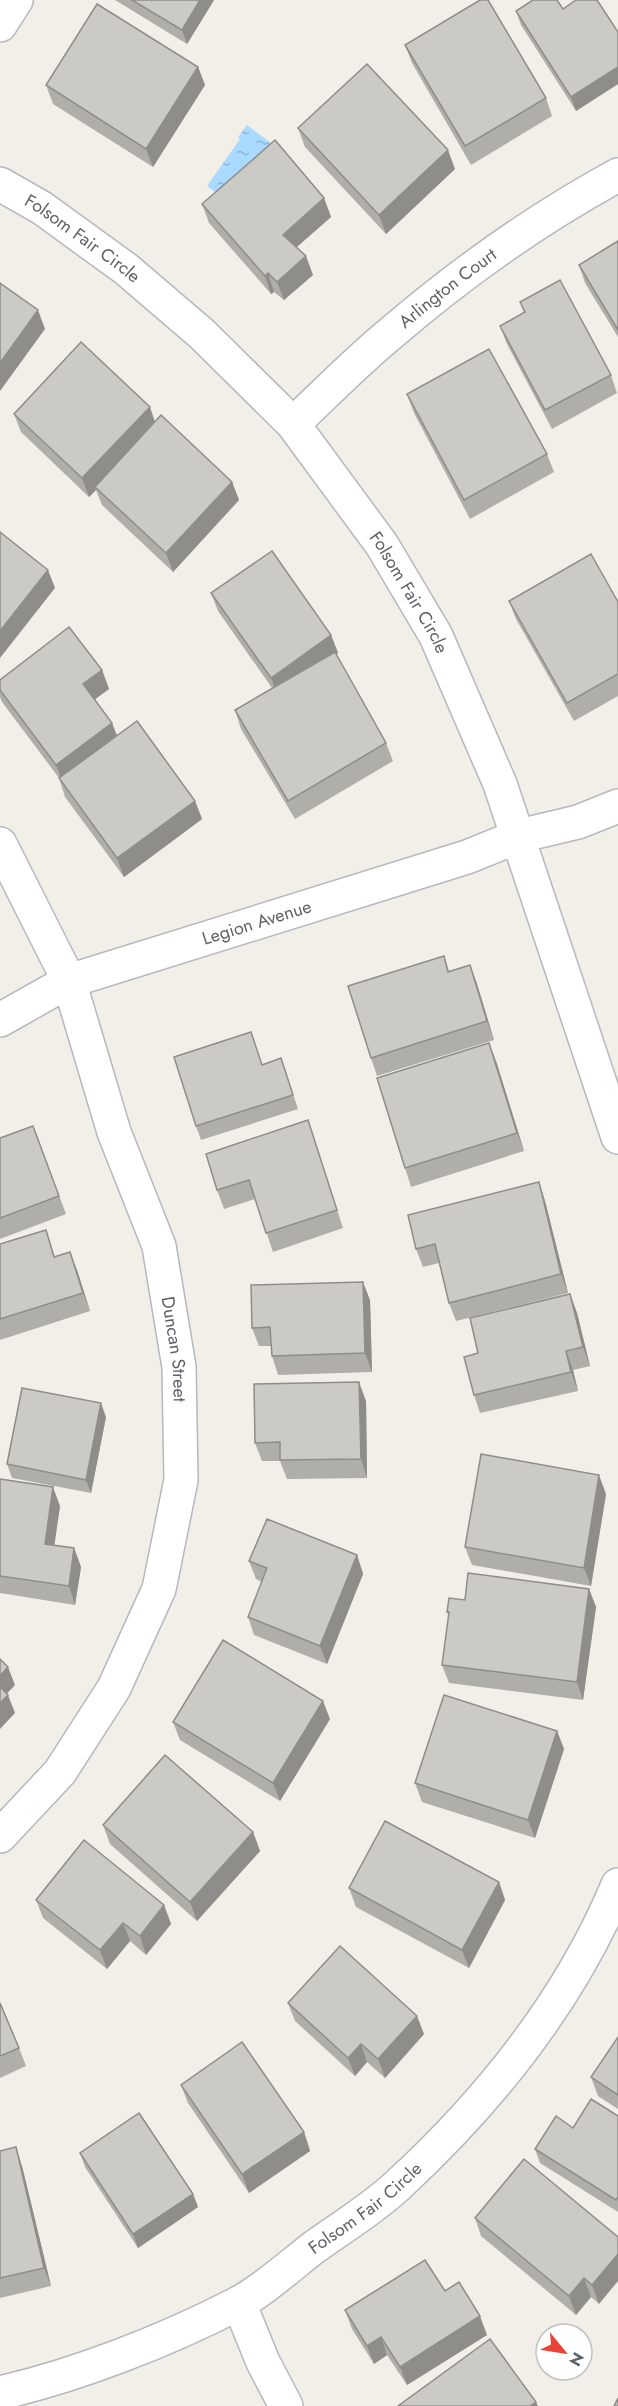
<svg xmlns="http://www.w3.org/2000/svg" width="618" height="2406" viewBox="0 0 618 2406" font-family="Jost,sans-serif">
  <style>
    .water { fill: url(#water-ripples) }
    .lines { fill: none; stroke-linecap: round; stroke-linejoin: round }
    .street-casing { stroke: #b5b8bc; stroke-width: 36 }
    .street { stroke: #fff; stroke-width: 33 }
    .wall { fill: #afaea9 }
    .shaded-wall { fill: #8f8d8a }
    .building { fill: #cccac5; stroke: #8f8d8a; stroke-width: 1.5 }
    .labels { text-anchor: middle; stroke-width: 4.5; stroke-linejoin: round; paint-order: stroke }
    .street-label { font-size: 18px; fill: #5f6368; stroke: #fff }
  </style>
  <defs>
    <pattern id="water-ripples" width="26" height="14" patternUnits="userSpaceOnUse" patternTransform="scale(1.5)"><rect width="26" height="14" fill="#aadaff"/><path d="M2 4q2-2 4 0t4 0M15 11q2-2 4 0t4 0" fill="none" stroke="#8eb4d2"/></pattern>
  </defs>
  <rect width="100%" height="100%" fill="#f1efe8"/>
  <polygon class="water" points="247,125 271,143 249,173 222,197 207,186 240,139 238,137"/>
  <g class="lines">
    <g class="street-casing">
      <g id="street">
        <polyline points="0,25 16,0"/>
        <path id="s1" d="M 0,184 L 42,208 L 126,269 L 202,334 L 293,424 L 382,545 L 436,636 L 500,784 L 618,1137"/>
        <path id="s2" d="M 293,424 C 325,394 356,362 390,334 C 460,274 537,219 618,175"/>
        <path id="s3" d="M 0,844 L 69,981 L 114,1132 L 159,1246 L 179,1367 L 181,1480 L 159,1589 L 114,1688 L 60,1772 L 0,1836"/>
        <path id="s4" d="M 0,1020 L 69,981 L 467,857 L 519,836 L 578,822 L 618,806"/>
        <polyline points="239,2303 263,2362 286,2406"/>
        <path id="s5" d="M 0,2393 C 78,2375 165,2341 237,2304 C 261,2292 291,2265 313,2248 C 341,2228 372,2209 397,2186 C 488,2102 570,2000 618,1885"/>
      </g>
    </g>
    <use href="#street" class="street"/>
  </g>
  <g class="wall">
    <polygon points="115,0 214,0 187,44"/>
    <polygon points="563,9 618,32 618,84 576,111 521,25 516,11"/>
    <polygon points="405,45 546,98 552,116 471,165 412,63"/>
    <polygon points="198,67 205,85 153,167 53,104 46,85"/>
    <polygon points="298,128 455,169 386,234 305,147"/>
    <polygon points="324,198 331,217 296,247 313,275 284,300 274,292 271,294 209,223 202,204"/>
    <polygon points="618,241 618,337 585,283 579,265"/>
    <polygon points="520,302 611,375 617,393 552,429 507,344 500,326 524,313"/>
    <polygon points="407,394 547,454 554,472 470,519 414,413"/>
    <polygon points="14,414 155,422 232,482 239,500 173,572 102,505 96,490 89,497 21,432"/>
    <polygon points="211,593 331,635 338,653 336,655 386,743 393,761 295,819 241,729 235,710 272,688 218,611"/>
    <polygon points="509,601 618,602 618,696 574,721 516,619"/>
    <polygon points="102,670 109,689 95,699 112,723 117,736 195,801 202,819 124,877 65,797 59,778 2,702 0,697 0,680"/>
    <polygon points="444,956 449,971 470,965 477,984 494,1040 377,1076 371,1058"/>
    <polygon points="281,1058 298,1109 201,1140 196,1126 262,1065"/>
    <polygon points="496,1061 524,1151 411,1187 405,1168"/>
    <polygon points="33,1126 66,1214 0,1239 0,1138"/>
    <polygon points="314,1139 343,1228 273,1252 255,1199 224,1209 217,1190"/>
    <polygon points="539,1182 545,1201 568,1293 456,1321 449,1303 439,1263 423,1267 416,1249"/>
    <polygon points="46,1230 55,1257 77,1270 90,1311 0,1340 0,1244"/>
    <polygon points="570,1294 577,1313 590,1366 573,1370 578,1391 480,1413 474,1395 478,1353"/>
    <polygon points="370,1300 372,1372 278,1375 272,1356 271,1346 259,1346 252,1328"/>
    <polygon points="366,1401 367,1478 287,1479 280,1461 262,1461 255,1443"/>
    <polygon points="106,1417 91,1493 12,1478 7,1464"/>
    <polygon points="0,1479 60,1506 54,1545 74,1548 81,1567 75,1605 0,1593"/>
    <polygon points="606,1494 591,1586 472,1565 465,1547"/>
    <polygon points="357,1555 363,1574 327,1664 254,1635 248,1617 262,1582 256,1579 249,1561"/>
    <polygon points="589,1589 596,1607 583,1700 449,1683 442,1665 449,1616 447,1612"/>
    <polygon points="330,1719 280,1801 180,1740 173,1722"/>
    <polygon points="557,1731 564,1749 535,1838 422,1802 415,1783"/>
    <polygon points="103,1825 253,1832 260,1851 197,1921 110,1844"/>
    <polygon points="499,1882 505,1900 469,1968 356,1907 349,1888"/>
    <polygon points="36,1900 164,1905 171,1924 146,1955 130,1941 107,1969 43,1918"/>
    <polygon points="0,2003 19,2048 26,2066 0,2078"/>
    <polygon points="288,2003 424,2034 385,2078 367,2062 355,2076 295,2021"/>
    <polygon points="618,2037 618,2109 598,2096 591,2077"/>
    <polygon points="181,2085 304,2132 310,2151 249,2193 188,2103"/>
    <polygon points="618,2116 618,2212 540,2163 535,2149 573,2128"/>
    <polygon points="0,2151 22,2166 51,2286 0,2298"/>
    <polygon points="80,2153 193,2194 198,2207 138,2248 85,2167"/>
    <polygon points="475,2218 618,2237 599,2304 591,2297 576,2315 481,2236"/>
    <polygon points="445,2291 487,2335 407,2385 387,2355 374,2364 352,2329 345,2310"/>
  </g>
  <g class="shaded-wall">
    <polygon points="200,0 214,0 187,44 182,30"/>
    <polygon points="198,67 205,85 153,167 146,149"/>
    <polygon points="618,67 618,84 576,111 571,97"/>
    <polygon points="448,150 455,169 386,234 379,215"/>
    <polygon points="324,198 331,217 289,254 283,235"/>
    <polygon points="306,256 313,275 284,300 277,282"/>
    <polygon points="268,273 274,292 271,294 265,276"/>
    <polygon points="38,310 45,329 0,391 0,363"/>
    <polygon points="150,407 156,425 95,487 96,490 89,497 82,478"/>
    <polygon points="232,482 239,500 173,572 166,553"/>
    <polygon points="48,570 55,588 0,658 0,631"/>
    <polygon points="331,635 338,653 278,696 271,678"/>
    <polygon points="102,670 109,689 90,703 83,684"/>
    <polygon points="112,723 119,741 63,783 56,765"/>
    <polygon points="195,801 202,819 124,877 117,858"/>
    <polygon points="470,965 477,984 494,1040 487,1021"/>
    <polygon points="489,1043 496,1061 524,1151 517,1133"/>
    <polygon points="539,1182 545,1201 568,1293 561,1274"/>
    <polygon points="70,1252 77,1270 90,1311 83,1293"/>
    <polygon points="363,1282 370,1300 372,1372 365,1353"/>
    <polygon points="570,1294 577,1313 590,1366 583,1347"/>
    <polygon points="566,1351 573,1370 578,1391 571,1372"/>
    <polygon points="359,1382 366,1401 367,1478 361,1459"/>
    <polygon points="101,1403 106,1417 91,1493 86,1480"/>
    <polygon points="599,1475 606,1494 591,1586 584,1568"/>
    <polygon points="53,1487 60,1506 52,1562 45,1544"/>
    <polygon points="74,1548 81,1567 75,1605 69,1586"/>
    <polygon points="357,1555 363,1574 327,1664 320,1646"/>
    <polygon points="589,1589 596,1607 583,1700 577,1682"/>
    <polygon points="8,1667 15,1685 1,1700 0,1698 0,1676"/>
    <polygon points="8,1695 15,1713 0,1729 0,1703"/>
    <polygon points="323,1701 330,1719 280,1801 273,1783"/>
    <polygon points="557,1731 564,1749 535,1838 528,1820"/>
    <polygon points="253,1832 260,1851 197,1921 190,1902"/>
    <polygon points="499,1882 505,1900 469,1968 462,1950"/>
    <polygon points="164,1905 171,1924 146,1955 140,1936"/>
    <polygon points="123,1923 130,1941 107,1969 100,1950"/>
    <polygon points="417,2016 424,2034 385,2078 378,2059"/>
    <polygon points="361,2044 367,2062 355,2076 348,2058"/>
    <polygon points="304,2132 310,2151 249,2193 242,2174"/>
    <polygon points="16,2147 22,2166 51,2286 44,2268"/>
    <polygon points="193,2194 198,2207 138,2248 133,2234"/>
    <polygon points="618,2254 618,2281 599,2304 592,2285"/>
    <polygon points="584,2278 591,2297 576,2315 569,2296"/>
    <polygon points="480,2316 487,2335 407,2385 400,2367"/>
    <polygon points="381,2337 387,2355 374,2364 367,2346"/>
    <polygon points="536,2402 538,2406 530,2406"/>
  </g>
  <g class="building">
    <polygon points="132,0 200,0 182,30"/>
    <polygon points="480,0 488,0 546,98 465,146 405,45"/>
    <polygon points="533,0 557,0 563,9 576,0 597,0 618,32 618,67 571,97 516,11"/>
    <polygon points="97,4 198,67 146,149 46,85"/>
    <polygon points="367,64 448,150 379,215 298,128"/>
    <polygon points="275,140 324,198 283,235 306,256 277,282 268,273 265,276 202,204"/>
    <polygon points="618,241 618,330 579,265"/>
    <polygon points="560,280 611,375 545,410 500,326 525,312 520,302"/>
    <polygon points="0,283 38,310 0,363"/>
    <polygon points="81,342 150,407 82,478 14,414"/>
    <polygon points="489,349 547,454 464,500 407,394"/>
    <polygon points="161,415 232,482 166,553 95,487"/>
    <polygon points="0,532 48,570 0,631"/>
    <polygon points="272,551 331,635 271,678 211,593"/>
    <polygon points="591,554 618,602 618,674 567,703 509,601"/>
    <polygon points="69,627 102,670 83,684 112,723 56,765 0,690 0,680"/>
    <polygon points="335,652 386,743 288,801 235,710"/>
    <polygon points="137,721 195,801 117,858 59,778"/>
    <polygon points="444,956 448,972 470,965 487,1021 371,1058 348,986"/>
    <polygon points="251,1032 262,1065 281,1058 293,1095 196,1126 174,1057"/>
    <polygon points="489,1043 517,1133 405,1168 377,1078"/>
    <polygon points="308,1120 337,1210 266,1233 249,1180 217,1190 206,1154"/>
    <polygon points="33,1126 59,1196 0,1218 0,1138"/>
    <polygon points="539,1182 561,1274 449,1303 435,1244 416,1249 408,1215"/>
    <polygon points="46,1230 54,1257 70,1252 83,1293 0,1319 0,1244"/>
    <polygon points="363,1282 365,1353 272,1356 270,1327 252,1328 251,1285"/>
    <polygon points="570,1294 583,1347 566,1351 571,1372 474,1395 464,1357 478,1353 470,1318"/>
    <polygon points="359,1382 361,1459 280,1460 280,1442 255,1443 254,1384"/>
    <polygon points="22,1388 101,1403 86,1480 7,1464"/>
    <polygon points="481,1454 599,1475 584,1568 465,1547"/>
    <polygon points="0,1479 53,1487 45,1544 74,1548 69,1586 0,1576"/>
    <polygon points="267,1519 357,1555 320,1646 248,1617 267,1568 249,1561"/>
    <polygon points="468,1573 589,1589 577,1682 442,1665 449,1612 447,1612 449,1598 465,1600"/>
    <polygon points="223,1640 323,1701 273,1783 173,1722"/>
    <polygon points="0,1659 8,1667 0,1676"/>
    <polygon points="0,1687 8,1695 0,1703"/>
    <polygon points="444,1695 557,1731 528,1820 415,1783"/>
    <polygon points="165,1755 253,1832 190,1902 103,1825"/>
    <polygon points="385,1821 499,1882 462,1950 349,1888"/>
    <polygon points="84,1840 164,1905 140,1936 123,1923 100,1950 36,1900"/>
    <polygon points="340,1946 417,2016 378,2059 361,2044 348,2058 288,2003"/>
    <polygon points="0,2003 19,2048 0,2056"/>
    <polygon points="618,2037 618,2095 591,2077"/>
    <polygon points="242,2042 304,2132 242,2174 181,2085"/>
    <polygon points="591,2099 618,2116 618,2197 616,2200 535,2149 556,2116 573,2128"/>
    <polygon points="139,2113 193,2194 133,2234 80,2153"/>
    <polygon points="16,2147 44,2268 0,2278 0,2151"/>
    <polygon points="524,2159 618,2237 618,2254 592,2285 584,2278 569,2296 475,2218"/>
    <polygon points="425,2260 445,2291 459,2282 480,2316 400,2367 381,2337 367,2346 345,2310"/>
    <polygon points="490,2339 536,2402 530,2406 398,2406"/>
    <polygon points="618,2398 618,2406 614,2406"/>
  </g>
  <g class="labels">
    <g class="street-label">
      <text dy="6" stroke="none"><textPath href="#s1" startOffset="99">Folsom Fair Circle</textPath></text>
      <text dy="6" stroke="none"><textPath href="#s2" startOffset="206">Arlington Court</textPath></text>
      <text dy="6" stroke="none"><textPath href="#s1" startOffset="585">Folsom Fair Circle</textPath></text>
      <text dy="6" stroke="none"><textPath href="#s4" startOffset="276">Legion Avenue</textPath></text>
      <text dy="6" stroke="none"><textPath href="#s3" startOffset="538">Duncan Street</textPath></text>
      <text dy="6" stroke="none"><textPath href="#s5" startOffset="414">Folsom Fair Circle</textPath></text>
    </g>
  </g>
  <g transform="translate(564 2352) rotate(120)"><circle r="28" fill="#ffffff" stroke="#bfc1c3" stroke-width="1.5"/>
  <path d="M0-4.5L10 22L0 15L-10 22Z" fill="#ea4335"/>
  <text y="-9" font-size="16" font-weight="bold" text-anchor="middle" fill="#5f6368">N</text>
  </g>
</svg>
